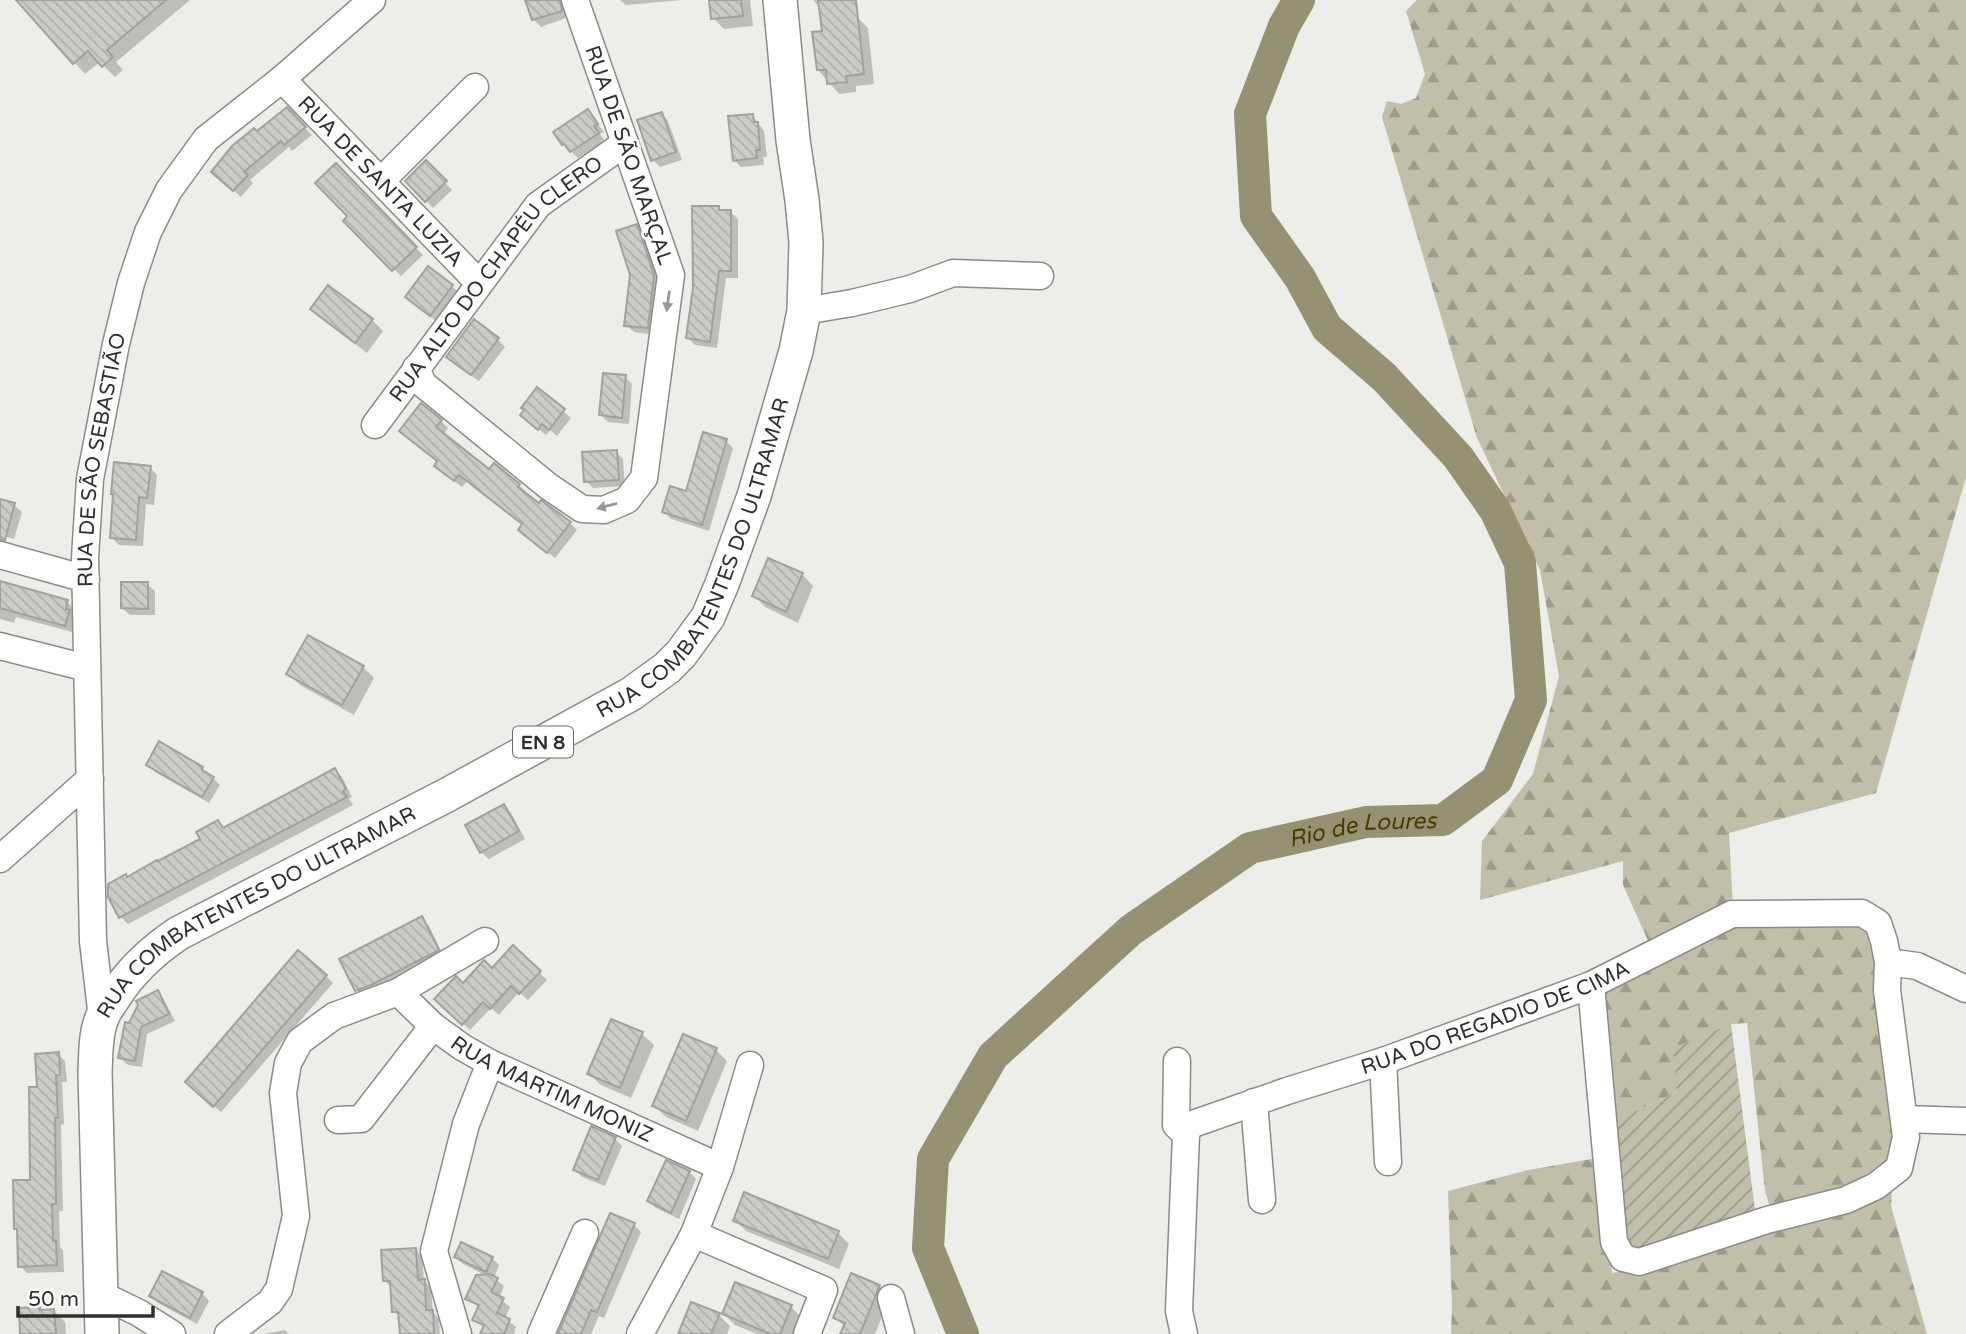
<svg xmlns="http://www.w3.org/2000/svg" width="1966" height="1334" viewBox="0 0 1966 1334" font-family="'Varela Round',sans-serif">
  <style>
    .forest { fill: url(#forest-firs) }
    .garden { fill: url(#garden-furrows) }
    .shadow { fill: #0003 }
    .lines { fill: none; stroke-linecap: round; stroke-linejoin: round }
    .river { stroke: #959172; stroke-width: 32 }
    .building { fill: url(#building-back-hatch); stroke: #a2a19e; stroke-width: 2 }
    .minor-casing { stroke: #8c8b88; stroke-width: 29 }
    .major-casing { stroke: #8c8b88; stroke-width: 36 }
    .minor { stroke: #fff; stroke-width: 26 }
    .major { stroke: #fff; stroke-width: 33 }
    .oneway { fill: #979796 }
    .labels { text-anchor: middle; stroke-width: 6; stroke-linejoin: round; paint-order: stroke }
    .shield { fill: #fff; stroke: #6d6d6c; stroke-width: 2 }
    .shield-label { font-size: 19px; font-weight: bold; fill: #2f2f2d }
    .street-label { font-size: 21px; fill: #2f2f2d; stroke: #fff }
    .water-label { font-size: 23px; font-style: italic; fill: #463d02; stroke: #fff }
  </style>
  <defs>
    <pattern id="forest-firs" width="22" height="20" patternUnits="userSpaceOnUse" patternTransform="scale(1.75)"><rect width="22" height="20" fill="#c1bea9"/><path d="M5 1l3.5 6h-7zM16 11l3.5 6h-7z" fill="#9d9b8a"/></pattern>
    <pattern id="garden-furrows" width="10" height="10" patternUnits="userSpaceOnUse" patternTransform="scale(1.75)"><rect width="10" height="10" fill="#c1bea9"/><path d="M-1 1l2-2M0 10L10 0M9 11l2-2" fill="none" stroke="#9d9b8a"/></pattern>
    <pattern id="building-back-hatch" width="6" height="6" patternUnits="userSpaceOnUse" patternTransform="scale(1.75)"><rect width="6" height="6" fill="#cccbc8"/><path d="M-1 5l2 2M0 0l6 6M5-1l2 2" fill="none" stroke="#b0afac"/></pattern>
  </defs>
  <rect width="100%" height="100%" fill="#edede9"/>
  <polygon class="forest" points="1417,0 1966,0 1966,477 1876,793 1729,833 1733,908 1861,916 1877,936 1896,1111 1891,1206 1927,1334 1451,1334 1452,1306 1448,1191 1528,1170 1603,1157 1612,1273 1627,1270 1775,1223 1765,1191 1747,1023 1731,1024 1677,1092 1612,1122 1601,1006 1607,982 1650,945 1623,885 1623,861 1480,900 1482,841 1533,774 1559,676 1540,570 1477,438 1382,117 1387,101 1401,104 1416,98 1425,74 1406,11"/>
  <polygon class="garden" points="1731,1024 1755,1210 1752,1213 1630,1254 1612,1122 1677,1092 1673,1048"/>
  <g class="shadow">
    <polygon points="18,0 190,0 116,62 123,70 115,77 100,62 85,74"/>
    <polygon points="528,0 561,0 566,18 541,27 533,19"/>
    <polygon points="620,0 683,0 626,5"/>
    <polygon points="711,0 750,0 753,26 724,29 713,18"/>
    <polygon points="813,0 845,0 857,17 868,28 874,84 856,86 856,92 839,94 818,70 824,33 821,9"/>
    <polygon points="287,109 312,135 292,151 289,147 250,180 253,183 241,197 213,172"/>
    <polygon points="588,112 604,132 600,134 605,141 578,158 563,144"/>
    <polygon points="661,114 668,121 682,160 660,167 653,160"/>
    <polygon points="752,115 764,131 767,157 763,157 764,165 741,167 734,160"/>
    <polygon points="426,163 452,190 433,208 407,181"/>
    <polygon points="336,166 423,255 401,276 345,221 350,216"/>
    <polygon points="718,208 722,212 730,212 738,219 738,278 726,278 717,348 695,345 688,338"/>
    <polygon points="636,226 643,234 661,284 655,335 634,332 626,325"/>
    <polygon points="452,286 459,293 437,322 407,297"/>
    <polygon points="312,309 372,320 383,331 367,353 324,320"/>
    <polygon points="498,340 505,347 479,381 455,364"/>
    <polygon points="625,377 632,384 629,424 608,422 601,415"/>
    <polygon points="538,390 571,418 557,436 550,430 546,435 530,422"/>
    <polygon points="441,421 448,428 443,435 490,472 519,485 526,492 525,494 570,523 577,530 555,558 528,537 524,525 467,481 462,487 443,473 439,462 408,438"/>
    <polygon points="726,441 733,448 709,531 671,519 664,511 688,493"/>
    <polygon points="616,452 623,459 625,486 593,488 586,481"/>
    <polygon points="150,468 157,475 154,505 146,504 143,546 119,545 111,537"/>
    <polygon points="0,501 14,505 22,512 14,539 0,535"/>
    <polygon points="802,574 813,586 798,623 765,607 754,595"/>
    <polygon points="0,583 67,602 74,609 73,615 76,618 72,632 16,617 14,623 0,619"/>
    <polygon points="147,584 155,591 155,615 130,615 122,608"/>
    <polygon points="363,667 374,678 354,715 300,685 289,674"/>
    <polygon points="148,764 202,768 220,785 209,803 155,772"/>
    <polygon points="334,770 342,777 352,797 349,798 353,805 128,924 121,917 127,879 203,840 218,822 225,829"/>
    <polygon points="504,806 511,813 525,839 489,859 481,852"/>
    <polygon points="421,919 429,926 443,955 364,998 357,990"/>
    <polygon points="513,947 547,980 528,1000 519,992 499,1015 491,1008 470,1030 436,999 492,970"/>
    <polygon points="326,976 333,983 221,1112 194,1089"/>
    <polygon points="157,992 164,1000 175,1021 147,1034 142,1067 128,1065 120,1058 130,1025"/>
    <polygon points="612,1021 642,1034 654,1045 631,1098 601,1085 589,1074"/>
    <polygon points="716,1050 727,1061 698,1131 666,1117 654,1106"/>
    <polygon points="58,1054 65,1061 67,1082 62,1082 64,1124 61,1125 63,1211 59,1211 60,1247 63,1250 64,1272 27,1273 20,1266 19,1231 16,1228 32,1182 39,1089"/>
    <polygon points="615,1139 622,1146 605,1186 582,1177 575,1170"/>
    <polygon points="689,1172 696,1179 679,1219 656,1208 649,1201"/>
    <polygon points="735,1220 838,1233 849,1244 839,1269 746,1231"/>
    <polygon points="634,1225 641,1232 604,1318 599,1316 591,1334 559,1334"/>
    <polygon points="415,1249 422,1257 424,1280 431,1288 433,1312 439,1319 440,1334 401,1334 400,1318 394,1311 393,1289 385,1281"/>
    <polygon points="456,1257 492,1258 499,1265 494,1278 504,1286 499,1298 510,1307 505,1318 516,1327 514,1334 482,1334 484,1328 474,1319 479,1308 468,1298 487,1276 463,1264"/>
    <polygon points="879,1286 890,1297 875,1334 842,1334 845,1327 835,1317"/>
    <polygon points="202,1293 209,1301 197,1324 158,1303 151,1296"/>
    <polygon points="791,1307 802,1318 796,1334 757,1334 735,1325 724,1314"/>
    <polygon points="54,1311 65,1322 66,1334 22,1334 42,1312"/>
    <polygon points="719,1315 730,1326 727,1334 680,1334"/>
    <polygon points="285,1330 289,1334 263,1334"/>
  </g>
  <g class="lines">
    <path class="river" id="s1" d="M 963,1334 L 928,1248 L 933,1159 L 993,1056 L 1131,930 L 1250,848 L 1366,822 L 1443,820 L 1497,780 L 1531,700 L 1520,563 L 1495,510 L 1458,457 L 1384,377 L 1327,328 L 1300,278 L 1256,216 L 1250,114 L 1284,26 L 1299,0"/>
  </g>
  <g class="building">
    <polygon points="16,0 166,0 107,50 113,57 102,67 88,51 73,64"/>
    <polygon points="525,0 560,0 562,11 532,20"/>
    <polygon points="709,0 741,0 743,16 711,19"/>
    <polygon points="818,0 856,0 864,74 846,76 847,82 827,84 826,70 817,70 812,32 822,31"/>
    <polygon points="287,107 306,127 284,145 281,141 244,172 248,175 233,191 211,172 232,146 254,128 257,131"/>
    <polygon points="588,109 598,124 594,126 599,133 570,152 564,144 562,145 553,132"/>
    <polygon points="662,112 676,152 651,161 637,120"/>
    <polygon points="753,114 754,122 758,122 760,150 756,150 757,158 733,161 728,116"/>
    <polygon points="426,160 447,181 425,202 405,181"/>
    <polygon points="336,163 417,247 392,271 343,221 347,216 315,183"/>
    <polygon points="692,206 719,206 719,210 731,210 731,271 719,271 710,342 686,338 693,288"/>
    <polygon points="637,224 654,275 648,328 624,326 630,275 616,231"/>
    <polygon points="428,266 453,285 430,316 405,297"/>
    <polygon points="328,285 373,319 355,343 310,309"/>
    <polygon points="474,319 499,338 471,375 446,357"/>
    <polygon points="603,373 626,375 622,418 599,415"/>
    <polygon points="537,387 565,409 549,430 542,424 538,430 520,415 524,410 521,408"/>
    <polygon points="421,403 442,420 436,427 489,469 494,463 520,484 518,487 539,503 541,500 571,522 547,553 518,530 522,524 459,475 454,481 434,466 437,461 399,431"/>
    <polygon points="703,432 727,439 702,525 662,512 670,486 686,491"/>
    <polygon points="617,450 619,480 584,482 582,452"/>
    <polygon points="114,462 151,466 147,498 139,497 136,540 110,538 113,494 111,494"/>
    <polygon points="0,499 15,503 5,540 0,540"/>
    <polygon points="768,558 803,573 786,612 752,596"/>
    <polygon points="0,581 68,600 66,609 70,610 65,626 0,608"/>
    <polygon points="121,582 148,582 148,609 121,608"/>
    <polygon points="308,635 364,666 342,705 286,674"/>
    <polygon points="159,741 203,767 202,770 214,777 202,797 146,765"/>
    <polygon points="335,768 346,789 343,791 347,797 119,918 108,897 108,884 126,874 127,877 157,860 158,861 200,839 196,832 218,820 223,828"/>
    <polygon points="504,804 519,831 480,853 465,825"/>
    <polygon points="422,916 439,950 371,985 355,991 339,959"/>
    <polygon points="513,945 541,971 519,994 511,986 490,1009 483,1002 462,1025 434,999 456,976 463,983 484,960 492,968"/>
    <polygon points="298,950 327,975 213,1107 185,1082"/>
    <polygon points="158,990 169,1014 141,1027 135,1061 118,1058 125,1022 129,1023 138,1005 136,1001"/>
    <polygon points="611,1019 643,1032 620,1088 587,1074"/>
    <polygon points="683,1034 717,1048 686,1121 652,1106"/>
    <polygon points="59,1052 60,1075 56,1076 58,1118 55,1118 56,1204 52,1204 53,1241 56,1241 57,1265 18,1267 17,1229 14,1229 13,1180 30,1180 29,1087 37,1087 35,1054"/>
    <polygon points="591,1126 616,1137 598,1180 573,1170"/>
    <polygon points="666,1160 690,1171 671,1213 647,1201"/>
    <polygon points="744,1192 839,1231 828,1259 733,1221"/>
    <polygon points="610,1213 635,1223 597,1312 591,1310 581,1334 558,1334"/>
    <polygon points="461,1242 493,1257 486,1272 454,1257"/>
    <polygon points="416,1248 418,1280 425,1279 426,1310 433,1310 434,1334 400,1334 398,1312 392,1312 390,1281 383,1281 381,1250"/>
    <polygon points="162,1271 203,1292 190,1318 149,1296"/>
    <polygon points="851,1273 880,1285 860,1334 840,1334 845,1323 833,1318"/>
    <polygon points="489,1274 498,1278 491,1292 504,1298 497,1313 510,1319 504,1334 480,1334 484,1325 472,1320 479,1305 465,1299 476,1275"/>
    <polygon points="735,1282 792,1305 780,1334 771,1334 722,1314"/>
    <polygon points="691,1302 720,1313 711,1334 678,1334"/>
    <polygon points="40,1307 40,1310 54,1309 56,1334 20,1334 19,1308"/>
  </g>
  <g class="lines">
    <g class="minor-casing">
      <g id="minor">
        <path id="s2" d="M 282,79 L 479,283"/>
        <polyline points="381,181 475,87"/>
        <polyline points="804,311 852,303 910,289 953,273 1040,276"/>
        <polyline points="416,368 423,384 548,486 582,509 604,510 627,500 644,478 671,275 575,0"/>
        <path id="s3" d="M 375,425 L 538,205 L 625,143"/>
        <polyline points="0,555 86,579"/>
        <polyline points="0,646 87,668"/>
        <polyline points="0,859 90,779"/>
        <polyline points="1591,985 1614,1242 1623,1258 1639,1262 1767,1220 1846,1200 1876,1186 1899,1168 1906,1137 1887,990 1888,962"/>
        <path id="s4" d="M 398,992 L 433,1026 L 462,1047 L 490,1063 L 720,1167"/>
        <path id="s5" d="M 102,1018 L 93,941 L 85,558 L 90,479 L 116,344 L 131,283 L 148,232 L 169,190 L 206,139 L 282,79 L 372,0"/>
        <polyline points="1177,1061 1176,1125 1186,1134"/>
        <polyline points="1383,1061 1388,1162"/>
        <polyline points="1254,1102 1262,1200"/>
        <polyline points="1904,1119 1966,1121"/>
        <polyline points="338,1120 361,1119 433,1026"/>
        <polyline points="694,1234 824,1290 807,1334"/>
        <polyline points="100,1294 139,1313 172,1334"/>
        <polyline points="891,1298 901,1334"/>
        <polyline points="228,1334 270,1302 279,1289 296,1216 283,1093 288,1063 300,1041 334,1016 398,992 485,941"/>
        <polyline points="458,1334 434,1251 466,1124 490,1063"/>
        <polyline points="541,1334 585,1233"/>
        <polyline points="640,1334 694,1234 720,1167 750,1065"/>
        <path id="s6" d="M 1184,1334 L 1179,1311 L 1186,1134 L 1190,1125 L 1287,1091 L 1383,1061 L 1591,985 L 1732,914 L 1862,913 L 1878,923 L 1884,941 L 1888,962 L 1917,966 L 1966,989"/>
      </g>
    </g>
    <g class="major-casing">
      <g id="major">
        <path id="s7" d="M 102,1334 L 95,1072 C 96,1055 95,1034 102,1018 C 104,1011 109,1005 113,999 C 130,971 152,951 179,933 L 447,795 L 631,694 L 667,668 L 681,654 L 708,617 L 722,584 L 754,496 L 796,351 L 804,311 L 806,242 L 802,200 L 793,140 L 780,0"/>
      </g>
    </g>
    <use href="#minor" class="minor"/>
    <use href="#major" class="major"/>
  </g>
  <defs><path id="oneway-solid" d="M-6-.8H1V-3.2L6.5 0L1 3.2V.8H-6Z" transform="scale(1.75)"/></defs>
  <g class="oneway">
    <use href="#oneway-solid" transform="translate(668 301) rotate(98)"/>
    <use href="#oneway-solid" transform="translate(607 506) rotate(165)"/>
  </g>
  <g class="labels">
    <rect class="shield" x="513" y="726.5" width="60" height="31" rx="5"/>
    <g class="shield-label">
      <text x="543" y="749">EN 8</text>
    </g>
    <g class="street-label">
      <text transform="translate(629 155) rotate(71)" y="7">RUA DE SÃO MARÇAL</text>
      <text dy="7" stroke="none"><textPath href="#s2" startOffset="142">RUA DE SANTA LUZIA</textPath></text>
      <text dy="7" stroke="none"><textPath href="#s3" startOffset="191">RUA ALTO DO CHAPÉU CLERO</textPath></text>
      <text dy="7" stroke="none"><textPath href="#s5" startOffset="560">RUA DE SÃO SEBASTIÃO</textPath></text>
      <text dy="7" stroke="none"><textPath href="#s7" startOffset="1096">RUA COMBATENTES DO ULTRAMAR</textPath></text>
      <text dy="7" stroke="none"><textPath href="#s7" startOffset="508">RUA COMBATENTES DO ULTRAMAR</textPath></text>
      <text dy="7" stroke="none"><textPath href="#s6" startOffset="534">RUA DO REGADIO DE CIMA</textPath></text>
      <text dy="7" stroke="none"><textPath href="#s4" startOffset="184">RUA MARTIM MONIZ</textPath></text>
    </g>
    <g class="water-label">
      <text dy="8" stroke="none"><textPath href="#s1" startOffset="747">Rio de Loures</textPath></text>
    </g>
  </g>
  <path d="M18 1306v10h135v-10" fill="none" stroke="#2f2f2d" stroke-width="3.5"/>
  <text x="28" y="1306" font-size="21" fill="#2f2f2d" stroke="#ffffff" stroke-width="5" paint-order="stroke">50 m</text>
</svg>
